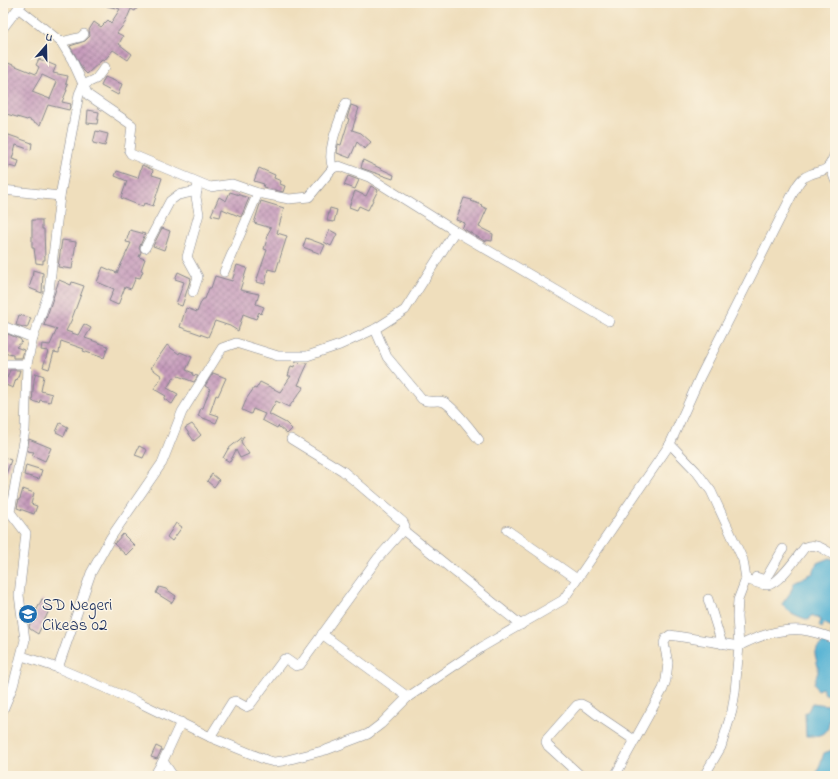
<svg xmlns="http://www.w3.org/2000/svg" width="838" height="779" viewBox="0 0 838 779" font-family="'Indie Flower',sans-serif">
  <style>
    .water { fill: #56b3d4; stroke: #387199 }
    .building { fill: url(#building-cross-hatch); fill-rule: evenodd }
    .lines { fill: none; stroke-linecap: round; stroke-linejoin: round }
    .minor-casing { stroke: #85868d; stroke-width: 10 }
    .minor { stroke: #fff; stroke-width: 9 }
    .labels { text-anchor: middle; stroke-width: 3; stroke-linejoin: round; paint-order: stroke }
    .poi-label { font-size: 17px; fill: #1b2f5e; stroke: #fcf5e5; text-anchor: start }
  </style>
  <defs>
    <pattern id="building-cross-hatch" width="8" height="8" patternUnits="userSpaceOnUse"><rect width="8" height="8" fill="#c69bbb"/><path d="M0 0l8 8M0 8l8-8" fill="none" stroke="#a07f9b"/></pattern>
  </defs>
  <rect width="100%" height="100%" fill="#fcf5e5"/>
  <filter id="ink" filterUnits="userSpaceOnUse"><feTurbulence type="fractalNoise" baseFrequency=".025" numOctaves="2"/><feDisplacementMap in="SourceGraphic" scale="8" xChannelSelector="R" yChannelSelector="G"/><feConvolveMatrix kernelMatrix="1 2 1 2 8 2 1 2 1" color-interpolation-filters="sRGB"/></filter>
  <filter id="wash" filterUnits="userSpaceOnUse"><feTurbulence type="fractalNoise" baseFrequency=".012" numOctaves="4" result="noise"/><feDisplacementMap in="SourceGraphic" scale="16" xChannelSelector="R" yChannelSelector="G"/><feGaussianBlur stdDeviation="0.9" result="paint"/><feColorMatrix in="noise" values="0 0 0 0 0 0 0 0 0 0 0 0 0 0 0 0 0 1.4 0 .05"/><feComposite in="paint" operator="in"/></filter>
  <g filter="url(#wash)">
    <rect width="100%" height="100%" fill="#efdebc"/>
    <g class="water">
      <path d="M 829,558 L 835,560 L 835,636 L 831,634 L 834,628 L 824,623 L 822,628 L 819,626 L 821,620 L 812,615 L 809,620 C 800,617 788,613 782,604 L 790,593 L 794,582 L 813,573 L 817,563 Z"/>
      <polygon points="827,640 835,643 835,692 830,695 825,694 822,688 817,690 814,683 818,672 818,667 815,654 818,647"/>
      <path d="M 812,703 L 835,706 C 835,717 834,712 830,720 C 828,723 829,727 827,730 C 823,737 813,736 806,736 L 805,713 L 808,711 Z"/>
      <polygon points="835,749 835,776 816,776 824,753"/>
    </g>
    <g id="blocks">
      <g class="building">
        <polygon points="107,3 140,3 135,11 131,9 125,23 117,33 123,36 119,44 132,54 128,60 113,50 104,61 102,60 87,74 83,70 70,46 85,41 90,36 89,30 94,22 101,27 108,20 111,23 120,9 107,6"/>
        <path d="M 39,59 L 56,66 L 53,73 L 68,76 L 66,83 L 68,84 L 66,90 L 67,90 L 62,102 L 71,104 L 69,110 L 48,105 L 40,125 L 28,119 L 27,120 L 3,113 L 3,61 L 36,74 L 39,67 L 36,65 ZM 42,75 L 57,82 L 50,99 L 32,92 Z"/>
        <polygon points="105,77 122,84 118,95 101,86"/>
        <polygon points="351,105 359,108 352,130 361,133 371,142 365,149 357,142 350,158 337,153 338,144 341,145 349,119 347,118"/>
        <polygon points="88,110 99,112 97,124 87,123"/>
        <polygon points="96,131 108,134 105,146 93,143"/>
        <polygon points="3,133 32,143 31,150 16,145 12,159 19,161 17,168 9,166 4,182 3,181"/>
        <polygon points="363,160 394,175 393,179 361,168"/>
        <polygon points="142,165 153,170 152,175 162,178 153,206 144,203 143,207 121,198 127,181 115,176 117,171 138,178"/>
        <polygon points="259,168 275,175 274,178 281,181 280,184 285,186 283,192 263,187 264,184 254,181"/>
        <polygon points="348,176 359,180 355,189 344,185"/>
        <polygon points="371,186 378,190 368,210 359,206 357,210 349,207 355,191 366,196"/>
        <polygon points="230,192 249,198 241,217 222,209 220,217 211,215 219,197 226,201"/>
        <polygon points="464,198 472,200 471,201 482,205 481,206 487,209 479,227 493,234 492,241 486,240 486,242 462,228 465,223 456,220"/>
        <polygon points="261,201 284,208 277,233 287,236 276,271 268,269 265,284 256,282 267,250 264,249 268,236 267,235 271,228 254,223"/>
        <polygon points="330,208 337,210 334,222 327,221"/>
        <polygon points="32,220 42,220 42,229 44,229 45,260 43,260 43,264 36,263 34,248 32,248"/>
        <polygon points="162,228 170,231 164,250 153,246"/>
        <polygon points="130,230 145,234 139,248 141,252 139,257 145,259 141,270 143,271 140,278 136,277 131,289 125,287 118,305 109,301 114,289 97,282 103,267 117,273 131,243 126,242"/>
        <polygon points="330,230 337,234 331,246 324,242"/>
        <polygon points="306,238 325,245 321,254 303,247"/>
        <polygon points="62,240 76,242 72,269 58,267"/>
        <polygon points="237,265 247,268 240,290 259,294 256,304 264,307 261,314 259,312 256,319 243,314 238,331 230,326 215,321 208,337 180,327 186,308 197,312 201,302 203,299 205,299 209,288 211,288 215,276 232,281"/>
        <polygon points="33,270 43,273 42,293 29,288 32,278"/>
        <polygon points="178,272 191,278 182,306 176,304 184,282 175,279"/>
        <polygon points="59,280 71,285 72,282 84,286 71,321 66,331 78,335 84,324 91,328 85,338 108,346 104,358 83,351 84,349 61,341 59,353 54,352 49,369 43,367 48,351 41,350 42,344 50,345 57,329 44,325"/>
        <polygon points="19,315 31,318 27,328 16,325"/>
        <polygon points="3,332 20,339 22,342 16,347 24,350 22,358 13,358 13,355 3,353"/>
        <polygon points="167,345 179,354 180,352 192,357 186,370 193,373 192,375 198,376 194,382 178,376 176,378 174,377 167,388 178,394 172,404 164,399 166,396 154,389 162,376 151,368"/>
        <polygon points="295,362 308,363 298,385 304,387 289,407 276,401 269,414 286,423 292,429 287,434 278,426 277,428 262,420 265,414 253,409 251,414 242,410 247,398 254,388 256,389 260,382 280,392 291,376 288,376 291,366 294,367"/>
        <polygon points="10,370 20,370 17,380 16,379 13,388 3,384 3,376 7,378"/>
        <polygon points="36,373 44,376 41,391 52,394 50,402 40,400 39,403 32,401 34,380"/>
        <polygon points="213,373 226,378 218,396 216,395 210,413 219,416 216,423 198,416 201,408 203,408 210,389 205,386"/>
        <polygon points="60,423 68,427 64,436 56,432"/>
        <polygon points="192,424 201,435 194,441 185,428"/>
        <polygon points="244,436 241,442 249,454 240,458 236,450 230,462 223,458 228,449"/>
        <polygon points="29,439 51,448 45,461 32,455 34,452 27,451"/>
        <polygon points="139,446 147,450 143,458 135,455"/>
        <polygon points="3,457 11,460 4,480 3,479"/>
        <polygon points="26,465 42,470 39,479 24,475"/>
        <polygon points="212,474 219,480 214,487 207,481"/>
        <polygon points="23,489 34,493 31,504 37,506 34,514 17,508 19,499 20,499"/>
        <polygon points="176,523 182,527 172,541 167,537"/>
        <polygon points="123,534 135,546 126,555 114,544"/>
        <polygon points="159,587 166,589 176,596 172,603 156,593"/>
        <polygon points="42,599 52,604 38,634 30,629 29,626"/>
        <polygon points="156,746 162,749 157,759 151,757"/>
      </g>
    </g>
  </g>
  <g filter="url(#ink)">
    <use href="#blocks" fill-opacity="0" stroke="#85868d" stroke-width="1"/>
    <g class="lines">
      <g class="minor-casing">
        <g id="minor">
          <polyline points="18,8 61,42 72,60 88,95 132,125 129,151 131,154 210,187 232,184 258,193 289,199 309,197 333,168 339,166 369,177 455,231 609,321"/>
          <polyline points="3,28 22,3"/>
          <polyline points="61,42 81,37 84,34"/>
          <polyline points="830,166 835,180"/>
          <path d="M 333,168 C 325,152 340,119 346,103"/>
          <polyline points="3,190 60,196"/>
          <polyline points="145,248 170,201 178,195 197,191"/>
          <polyline points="224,272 258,193"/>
          <polyline points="193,292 198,277 187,257 199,214 196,197 198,183"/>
          <polyline points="3,326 33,338"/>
          <path d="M 375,329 L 387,357 L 422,399 C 429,404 436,399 444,402 C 455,408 471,430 479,440"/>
          <polyline points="3,364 27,364"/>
          <polyline points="670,444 696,471 711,491 743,560 746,579 738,600 737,617 739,646 735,692 732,711 721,747 704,776"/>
          <polyline points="403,530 521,625"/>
          <polyline points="507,530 577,579"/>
          <polyline points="756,577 765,580 783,549"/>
          <path d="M 746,579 C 752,581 761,585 767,585 C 778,585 798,556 805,547 C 816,542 825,550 835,556"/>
          <polyline points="708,599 722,644"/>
          <polyline points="322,634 408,697"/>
          <path d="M 22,656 L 58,668 L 138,702 L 210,737 L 266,760 L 274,762 L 283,761 L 326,750 L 368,734 L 381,724 L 408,697 L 482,647 L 563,600 L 670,444 L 700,377 L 793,193 C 796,188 799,180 805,177 C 823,167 826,177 835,153"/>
          <polyline points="58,668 91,573 111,537 162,463 182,412 222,348 236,343 278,356 307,356 340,345 375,329 405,310 455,231"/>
          <polyline points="3,710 13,686 25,640 19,595 26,533 10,512 25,430 27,364 33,338 49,291 60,196 79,94 83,85 96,79 105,67"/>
          <polyline points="210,737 232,702 235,701 246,707 250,705 284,659 286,659 296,666 300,665 378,558 403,530 405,526 403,522 343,471 291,439"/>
          <polyline points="154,776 163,761"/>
          <polyline points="173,776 163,761 181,722"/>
          <polyline points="581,776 548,746 546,742 547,739 577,705 581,704 587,707 600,717 634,740"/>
          <path d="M 615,776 L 663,689 L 666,680 L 668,663 L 664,643 L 666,638 L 670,635 L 739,646 C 757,636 782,628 802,630 C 813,631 824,635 835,639"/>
        </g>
      </g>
      <use href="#minor" class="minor"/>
    </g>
  </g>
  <defs>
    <g id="school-disc" transform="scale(1)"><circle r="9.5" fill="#1f6fb2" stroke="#fcf5e5"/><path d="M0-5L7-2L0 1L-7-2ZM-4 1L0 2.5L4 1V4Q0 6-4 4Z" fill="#fff"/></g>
  </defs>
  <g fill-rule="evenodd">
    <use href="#school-disc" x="28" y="614"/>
  </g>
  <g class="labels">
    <g class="poi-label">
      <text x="42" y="610">SD Negeri<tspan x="42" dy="20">Cikeas 02</tspan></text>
    </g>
  </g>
  <rect width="838" height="779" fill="none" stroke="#fcf5e5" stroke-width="16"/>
  <g transform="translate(46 46) rotate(20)" stroke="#fcf5e5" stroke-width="3" paint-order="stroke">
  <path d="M0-3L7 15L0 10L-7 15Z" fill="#1b2f5e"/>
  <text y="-6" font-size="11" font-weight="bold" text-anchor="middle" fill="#1b2f5e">U</text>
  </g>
</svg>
